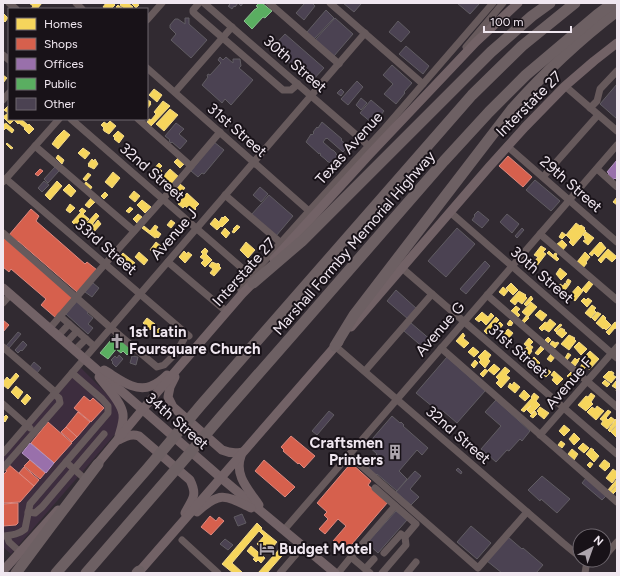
<svg xmlns="http://www.w3.org/2000/svg" width="620" height="576" viewBox="0 0 620 576" font-family="Figtree,sans-serif">
  <style>
    .built { fill: #3d2d3e }
    .homes { fill: #f6d55c; stroke: #f4da88 }
    .shops { fill: #d6604d; stroke: #de887e }
    .offices { fill: #9970ab; stroke: #b394c0 }
    .public { fill: #5aae61; stroke: #87bf8c }
    .building { fill: #4b4252; stroke: #605c62 }
    .lines { fill: none; stroke-linecap: round; stroke-linejoin: round }
    .minor { stroke: #675a5c; stroke-width: 7 }
    .major { stroke: #726266; stroke-width: 9 }
    .highway { stroke: #6d6063; stroke-width: 11 }
    .labels { text-anchor: middle; stroke-width: 4; stroke-linejoin: round; paint-order: stroke }
    .street-label { font-size: 15px; fill: #f0e7f0; stroke: #181218 }
    .poi-label { font-size: 15px; font-weight: bold; fill: #f0e7f0; stroke: #181218; text-anchor: start }
  </style>
  <rect width="100%" height="100%" fill="#312a31"/>
  <polygon class="built" points="81,368 111,398 121,413 117,432 11,554 3,547 3,456"/>
  <g class="homes">
    <polygon points="29,3 42,3 37,9 31,9 33,6"/>
    <polygon points="106,3 113,3 115,5 111,9 106,9 103,7"/>
    <polygon points="122,3 128,3 133,7 130,9 125,9 120,5"/>
    <polygon points="131,3 136,3 139,5 136,8"/>
    <polygon points="118,5 123,9 118,9 116,7"/>
    <polygon points="3,13 8,18 5,22 3,20"/>
    <polygon points="3,75 7,78 3,83"/>
    <polygon points="154,89 162,95 157,102 149,95"/>
    <polygon points="148,100 151,102 150,103 151,104 147,109 147,101"/>
    <polygon points="163,101 170,106 151,126 147,122 149,119 151,120 156,114 154,112"/>
    <polygon points="8,106 9,107 9,119 21,119 28,125 29,124 34,129 29,134 24,129 25,128 19,123 18,124 14,120 10,124 3,117 8,113 4,110"/>
    <polygon points="170,109 178,115 164,131 156,124"/>
    <polygon points="110,121 116,126 109,134 104,131 103,129 104,128 101,125 104,122 107,124"/>
    <polygon points="6,123 14,130 12,133 6,128 3,131 3,125"/>
    <polygon points="64,130 70,135 58,149 52,144 57,137"/>
    <polygon points="118,131 124,136 119,143 114,139 115,138 113,136"/>
    <polygon points="7,143 13,148 11,149 6,144"/>
    <polygon points="83,148 90,153 85,159 79,154 78,153"/>
    <polygon points="58,155 64,160 62,164 56,158"/>
    <polygon points="178,158 184,164 180,168 174,162"/>
    <polygon points="92,159 94,161 95,159 98,164 94,169 88,166 89,165 88,164"/>
    <polygon points="159,163 162,166 159,169 162,171 158,175 152,171"/>
    <polygon points="170,169 179,177 169,188 164,183 163,184 161,183 162,181 160,180"/>
    <polygon points="113,172 120,178 112,188 105,182"/>
    <polygon points="88,173 91,175 86,181 83,179"/>
    <polygon points="57,181 62,186 50,200 45,195"/>
    <polygon points="86,182 92,187 90,190 84,185"/>
    <polygon points="69,184 76,191 71,197 63,190"/>
    <polygon points="180,184 185,188 179,195 174,191"/>
    <polygon points="134,191 140,196 135,202 129,197"/>
    <polygon points="105,192 108,195 104,199 101,196"/>
    <polygon points="187,193 199,204 195,208 196,209 195,210 194,209 192,212 185,206 183,208 178,204"/>
    <polygon points="617,197 617,205 613,202"/>
    <polygon points="91,198 95,202 89,208 85,205"/>
    <polygon points="142,200 151,207 145,213 137,205"/>
    <polygon points="70,204 75,208 70,213 66,210"/>
    <polygon points="130,207 133,209 129,213 126,211"/>
    <polygon points="82,208 86,211 83,214 89,219 79,229 72,222 81,212 79,211"/>
    <polygon points="96,213 99,216 93,223 93,226 98,220 101,224 93,233 91,231 87,236 83,232 87,227 85,225"/>
    <polygon points="138,214 142,217 137,223 133,219"/>
    <polygon points="225,216 229,220 222,227 221,226 217,230 210,224 215,218 219,222 222,217 223,218"/>
    <polygon points="171,220 175,223 171,228 167,225"/>
    <polygon points="576,223 580,226 581,225 585,228 584,229 586,231 573,246 569,242 571,240 566,235"/>
    <polygon points="155,225 158,227 156,230 161,234 158,238 157,237 155,238 142,228 144,226 150,231"/>
    <polygon points="237,225 240,227 234,233 232,232 234,229 233,229"/>
    <polygon points="178,226 181,229 177,234 174,231"/>
    <polygon points="225,228 230,233 226,238 221,233"/>
    <polygon points="562,232 566,235 562,239 559,237"/>
    <polygon points="586,232 594,238 588,245 583,241 586,239 584,238 585,237 583,235"/>
    <polygon points="562,240 567,245 562,251 556,245"/>
    <polygon points="156,242 162,247 156,255 150,250"/>
    <polygon points="246,242 255,250 248,258 240,250"/>
    <polygon points="600,242 600,243 601,242 606,248 598,257 594,253 592,256 589,254"/>
    <polygon points="541,246 546,249 543,252 546,254 536,267 532,265 538,257 534,255"/>
    <polygon points="205,248 208,251 206,254 212,260 205,267 201,263 204,260 200,257 203,254 201,252"/>
    <polygon points="608,249 617,257 612,262 606,257 601,263 598,260"/>
    <polygon points="184,251 187,254 188,252 192,255 185,263 179,257"/>
    <polygon points="549,251 553,255 552,257 547,253"/>
    <polygon points="139,252 148,260 144,265 135,257"/>
    <polygon points="585,252 590,257 586,262 587,263 583,268 577,262"/>
    <polygon points="123,253 135,263 131,267 119,257"/>
    <polygon points="555,253 557,254 556,256 559,259 557,261 552,257"/>
    <polygon points="212,262 217,264 218,263 220,265 219,266 221,268 214,276 210,273 213,269 209,266"/>
    <polygon points="560,268 567,274 561,280 556,274"/>
    <polygon points="568,279 571,281 569,285 566,282"/>
    <polygon points="589,281 593,284 586,293 582,289"/>
    <polygon points="511,283 518,290 513,295 506,288"/>
    <polygon points="565,283 569,285 562,294 556,289 560,284 563,286"/>
    <polygon points="578,286 583,291 575,301 569,296"/>
    <polygon points="503,287 508,291 504,296 499,292"/>
    <polygon points="519,291 526,295 525,296 527,298 522,304 518,301 515,305 510,301"/>
    <polygon points="531,296 533,299 526,306 524,304"/>
    <polygon points="584,298 586,300 588,298 592,301 587,307 581,301"/>
    <polygon points="531,302 537,307 528,317 522,312"/>
    <polygon points="592,305 596,308 594,310 596,312 591,318 585,313"/>
    <polygon points="516,306 520,309 517,312 520,315 518,317 511,311"/>
    <polygon points="540,310 547,315 542,321 535,315"/>
    <polygon points="482,312 488,317 491,313 494,316 486,325 481,320 479,322 475,319"/>
    <polygon points="597,312 601,314 595,321 592,318"/>
    <polygon points="603,315 606,318 605,319 611,325 606,330 604,328 603,329 596,323"/>
    <polygon points="526,316 529,318 524,323 522,321"/>
    <polygon points="496,317 499,320 495,324 497,325 500,322 503,325 495,334 491,330 487,334 484,331"/>
    <polygon points="147,318 155,324 150,330 143,323"/>
    <polygon points="550,319 556,324 549,332 544,329 542,331 539,328 545,322 547,323"/>
    <polygon points="510,320 513,323 511,326 510,325 509,326 507,324"/>
    <polygon points="615,322 617,323 617,329 615,328 609,335 606,332"/>
    <polygon points="560,324 562,325 556,332 554,330"/>
    <polygon points="159,328 164,334 160,338 154,333 157,329 158,330"/>
    <polygon points="561,328 565,330 564,331 567,333 562,338 556,333"/>
    <polygon points="508,329 513,333 506,342 498,335 503,330 505,332"/>
    <polygon points="463,333 465,336 463,338 469,343 464,348 456,341"/>
    <polygon points="569,335 575,338 574,339 576,341 569,350 561,344"/>
    <polygon points="548,337 551,340 548,343 545,340"/>
    <polygon points="529,338 533,342 530,345 533,347 531,350 524,344"/>
    <polygon points="552,341 556,343 557,342 559,343 555,348 550,344"/>
    <polygon points="579,342 587,349 581,355 574,347"/>
    <polygon points="522,346 525,349 527,347 532,351 529,355 530,356 526,360 517,352"/>
    <polygon points="541,346 544,349 538,355 535,353"/>
    <polygon points="473,347 479,352 474,357 468,352"/>
    <polygon points="485,350 491,355 488,359 490,361 485,368 479,362 481,360 478,357"/>
    <polygon points="590,351 599,359 589,370 586,367 583,370 580,367 583,363 580,361"/>
    <polygon points="568,353 571,355 567,360 565,358"/>
    <polygon points="551,354 555,357 551,362 547,359"/>
    <polygon points="534,357 540,363 535,368 529,363"/>
    <polygon points="575,358 577,360 579,358 580,359 575,366 571,363"/>
    <polygon points="475,360 478,363 474,368 471,365"/>
    <polygon points="494,364 500,369 494,375 488,370"/>
    <polygon points="505,367 510,371 506,375 510,378 501,388 496,383 499,380 496,377"/>
    <polygon points="545,367 551,372 546,377 540,372"/>
    <polygon points="485,369 488,371 483,377 480,374"/>
    <polygon points="554,371 563,379 557,385 552,380 554,377 551,375"/>
    <polygon points="609,371 610,372 611,371 614,373 613,375 616,377 611,383 603,377"/>
    <polygon points="571,372 573,374 569,378 567,376"/>
    <polygon points="16,373 19,376 8,389 3,385 3,382 7,377 10,380"/>
    <polygon points="605,380 610,384 607,387 602,383"/>
    <polygon points="616,381 617,382 617,391 616,391 617,389 612,386"/>
    <polygon points="514,382 520,387 515,393 508,387 510,383 512,385"/>
    <polygon points="564,383 570,388 565,394 560,389"/>
    <polygon points="16,386 23,392 18,399 11,392"/>
    <polygon points="524,390 530,396 525,401 519,396"/>
    <polygon points="534,393 539,397 536,401 540,405 531,414 527,410 531,406 530,406 524,412 521,410 532,398 531,397"/>
    <polygon points="591,393 595,396 591,402 593,404 586,411 578,405 586,396 588,397"/>
    <polygon points="27,394 31,398 25,405 21,401"/>
    <polygon points="597,406 604,411 596,420 587,412 592,407 595,409"/>
    <polygon points="540,407 549,413 544,419 538,414 539,413 537,411"/>
    <polygon points="608,410 611,412 606,418 608,420 611,417 615,420 607,429 601,424 603,421 600,419"/>
    <polygon points="535,411 537,414 533,418 530,416"/>
    <polygon points="6,415 8,417 5,422 3,420 3,418"/>
    <polygon points="616,419 617,424 610,432 608,430"/>
    <polygon points="564,425 570,430 564,436 559,431"/>
    <polygon points="617,425 617,438 611,432"/>
    <polygon points="574,433 580,439 574,445 569,439"/>
    <polygon points="561,441 565,444 562,448 558,445"/>
    <polygon points="583,443 589,448 584,453 578,448"/>
    <polygon points="591,448 594,450 593,450 599,456 594,462 586,454"/>
    <polygon points="572,449 578,454 574,460 568,454"/>
    <polygon points="604,460 605,460 610,464 609,465 610,466 605,471 599,466"/>
    <polygon points="590,462 593,464 590,468 587,465"/>
    <polygon points="613,469 617,472 617,477 612,483 606,478"/>
    <polygon points="617,479 617,484 610,492 608,490"/>
    <polygon points="617,485 617,490 613,494 611,492"/>
    <polygon points="257,523 262,528 261,529 277,542 268,553 257,544 264,536 259,531 232,563 243,573 233,573 222,564"/>
    <polygon points="283,545 287,550 267,573 258,573"/>
    <polygon points="251,546 265,558 261,563 258,560 256,562 253,559 255,558 247,551"/>
  </g>
  <g class="shops">
    <polygon points="508,156 532,177 523,187 499,166"/>
    <polygon points="40,169 43,171 38,176 35,174"/>
    <polygon points="31,209 39,216 36,221 85,264 87,262 97,270 77,292 18,241 17,242 9,235"/>
    <polygon points="3,237 73,298 56,318 41,305 46,299 11,269 9,272 3,267"/>
    <polygon points="3,320 9,325 3,332"/>
    <polygon points="84,396 90,401 93,398 104,408 91,422 74,408"/>
    <polygon points="78,412 90,422 77,437 66,427"/>
    <polygon points="48,422 72,443 54,463 31,443"/>
    <polygon points="66,427 77,437 72,442 61,432"/>
    <polygon points="291,436 315,456 304,468 299,463 298,464 283,451 284,450 281,447"/>
    <polygon points="30,460 45,473 40,479 24,466"/>
    <polygon points="264,460 295,487 285,497 255,471"/>
    <polygon points="351,463 371,481 368,485 388,502 346,551 333,541 346,526 338,519 325,534 319,529 328,519 324,515 327,512 317,503"/>
    <polygon points="8,464 34,486 20,502 3,503 3,475 7,471 4,469"/>
    <polygon points="24,467 39,480 34,486 19,473"/>
    <polygon points="18,503 18,523 16,525 3,526 3,504"/>
    <polygon points="210,516 216,521 219,517 224,521 211,535 201,527"/>
  </g>
  <g class="offices">
    <polygon points="617,160 617,180 615,178 613,180 607,175 609,173 607,172"/>
    <polygon points="30,443 54,463 46,473 22,453"/>
  </g>
  <g class="public">
    <polygon points="259,3 262,3 272,11 265,18 263,17 252,29 244,21 255,9 256,9 258,7 256,6"/>
    <polygon points="445,319 447,321 448,319 450,321 449,323 451,324 440,336 435,332"/>
    <polygon points="116,334 133,349 127,355 123,351 121,353 117,350 119,348 118,347 108,359 100,353"/>
  </g>
  <g class="building">
    <polygon points="228,3 243,3 241,6 238,3 235,7 234,6 232,9 228,6 230,5"/>
    <polygon points="305,3 312,3 315,6 304,20 296,13"/>
    <polygon points="343,3 360,3 361,4 354,12"/>
    <polygon points="457,3 480,3 470,14"/>
    <polygon points="326,10 334,18 314,39 307,32"/>
    <polygon points="185,18 189,18 189,24 207,40 191,58 171,40 176,34 170,28 170,25 175,19 178,19 185,24"/>
    <polygon points="335,18 353,34 334,56 315,40"/>
    <polygon points="398,21 410,32 401,42 389,32"/>
    <polygon points="285,34 324,68 311,82 272,48"/>
    <polygon points="406,46 429,66 423,74 399,54"/>
    <polygon points="220,57 223,60 226,57 233,63 233,59 240,59 241,66 239,68 253,80 231,105 225,99 222,103 202,85 208,77 207,76 208,74 210,75 221,63 218,60"/>
    <polygon points="392,65 412,83 404,92 405,93 396,104 384,94 393,84 383,75"/>
    <polygon points="357,81 363,87 348,105 341,99"/>
    <polygon points="617,84 617,119 600,104"/>
    <polygon points="341,89 344,92 341,96 337,93"/>
    <polygon points="361,98 367,103 361,110 356,105"/>
    <polygon points="371,100 384,111 376,121 374,120 372,123 360,113"/>
    <polygon points="322,122 342,139 341,140 348,146 343,152 327,138 327,139 326,138 323,142 332,150 333,150 336,153 336,154 337,155 336,157 338,158 335,161 333,160 330,163 329,162 328,162 325,159 320,155 321,154 319,153 319,154 306,142 311,134 312,135 314,133 313,132 317,127 318,128"/>
    <polygon points="176,123 184,129 179,134 187,141 180,149 172,142 171,143 169,141 170,140 165,136"/>
    <polygon points="214,142 224,150 204,174 202,173 198,177 191,171"/>
    <polygon points="55,167 59,171 48,183 44,179"/>
    <polygon points="535,180 560,201 551,211 526,190"/>
    <polygon points="44,181 49,185 42,192 38,188"/>
    <polygon points="260,187 268,194 261,202 253,195"/>
    <polygon points="269,195 293,216 276,236 251,215"/>
    <polygon points="478,211 489,220 482,228 472,220 475,216 474,215"/>
    <polygon points="507,214 519,224 512,233 500,222"/>
    <polygon points="457,228 475,244 446,277 428,261"/>
    <polygon points="522,228 524,230 517,238 515,236"/>
    <polygon points="485,261 490,266 466,294 460,289"/>
    <polygon points="93,283 99,288 92,297 85,292"/>
    <polygon points="396,290 417,309 408,319 387,301"/>
    <polygon points="77,301 89,312 87,313 93,318 88,324 93,328 88,334 66,314"/>
    <polygon points="411,323 432,341 425,349 404,331"/>
    <polygon points="18,332 21,334 9,348 6,346"/>
    <polygon points="23,341 27,345 22,351 21,350 18,353 15,350"/>
    <polygon points="119,355 123,359 116,367 112,363 113,362 111,360 115,356 117,358"/>
    <polygon points="132,356 138,357 136,365 130,363"/>
    <polygon points="447,357 485,391 457,423 443,411 441,413 440,411 439,412 416,393"/>
    <polygon points="34,362 41,368 37,373 30,367"/>
    <polygon points="496,400 530,431 522,441 520,439 509,451 507,450 496,462 481,449 501,426 485,412"/>
    <polygon points="329,411 334,415 317,435 312,431"/>
    <polygon points="392,416 400,423 401,422 404,425 403,426 428,448 422,455 417,450 399,471 407,479 397,491 377,474 376,475 368,468 376,459 374,457 377,454 367,445"/>
    <polygon points="458,468 462,472 461,474 456,470"/>
    <polygon points="415,471 421,476 410,489 419,497 411,505 396,492"/>
    <polygon points="542,476 570,499 557,513 541,499 540,501 528,490"/>
    <polygon points="586,478 606,496 602,500 582,483"/>
    <polygon points="396,511 407,520 378,553 367,543"/>
    <polygon points="242,514 246,523 238,526 234,517"/>
    <polygon points="471,526 491,543 477,559 457,542"/>
    <polygon points="508,537 522,549 523,548 543,565 536,573 502,573 487,561"/>
    <polygon points="225,539 233,545 228,550 220,544"/>
  </g>
  <g class="lines">
    <g class="minor">
      <polyline points="9,3 16,9"/>
      <polyline points="76,3 82,9"/>
      <polyline points="199,3 193,10 193,12 195,14 283,90 291,90 298,84"/>
      <polyline points="204,3 369,146"/>
      <polyline points="269,3 339,64"/>
      <polyline points="330,3 423,84"/>
      <polyline points="147,20 162,3"/>
      <polyline points="466,47 503,3"/>
      <polyline points="3,55 9,60"/>
      <polyline points="147,68 309,211"/>
      <polyline points="565,86 617,131"/>
      <polyline points="175,92 232,27"/>
      <polyline points="3,100 9,93"/>
      <polyline points="590,108 597,101 600,89 617,71"/>
      <polyline points="71,119 251,276"/>
      <polyline points="138,119 191,166"/>
      <polyline points="35,146 134,231"/>
      <polyline points="507,146 617,242"/>
      <polyline points="597,169 617,187"/>
      <polyline points="543,177 598,115"/>
      <polyline points="6,179 189,336"/>
      <polyline points="3,182 59,119"/>
      <polyline points="225,195 281,243"/>
      <polyline points="450,212 617,358"/>
      <polyline points="3,233 111,328 157,367 164,365 176,353 184,339 182,330"/>
      <polyline points="540,234 617,300"/>
      <polyline points="168,262 227,312 229,309"/>
      <polyline points="402,268 617,454"/>
      <polyline points="241,290 251,276 309,211 384,129 493,3"/>
      <polyline points="487,295 617,407"/>
      <polyline points="3,303 11,294"/>
      <polyline points="60,316 94,346"/>
      <polyline points="50,328 105,264 163,199 220,132"/>
      <polyline points="58,336 69,324"/>
      <polyline points="66,343 77,331"/>
      <polyline points="335,346 563,543 580,557"/>
      <polyline points="3,347 55,392"/>
      <polyline points="441,348 617,502"/>
      <polyline points="75,350 86,339"/>
      <polyline points="365,371 432,294"/>
      <polyline points="3,404 30,428"/>
      <polyline points="540,435 617,347"/>
      <polyline points="3,453 365,33"/>
      <polyline points="349,455 478,568 527,512"/>
      <polyline points="66,462 85,479"/>
      <polyline points="3,468 60,403 59,398 54,394"/>
      <polyline points="375,488 416,524 405,537 406,545 382,573"/>
      <polyline points="28,512 35,513 42,507 104,434"/>
      <polyline points="284,530 617,145"/>
      <path d="M 3,536 C 11,535 18,535 25,529 L 30,504 L 108,413 L 108,406 L 102,399 L 72,373"/>
      <polyline points="7,536 9,542 20,552"/>
      <polyline points="182,540 218,573"/>
      <polyline points="384,553 401,534 405,537"/>
      <polyline points="604,557 617,542"/>
      <path d="M 585,560 C 589,563 595,562 599,560"/>
      <polyline points="365,569 374,559"/>
      <polyline points="280,573 303,546"/>
      <polyline points="338,573 351,557"/>
      <polyline points="370,573 351,557 395,506"/>
      <polyline points="407,573 416,562"/>
      <polyline points="585,573 587,561"/>
    </g>
    <g class="major">
      <polyline points="274,259 369,155 476,42 518,3"/>
      <polyline points="3,288 220,477 335,573"/>
      <polyline points="351,327 489,167 525,127 565,86 594,61 617,43"/>
      <path d="M 104,370 C 118,378 135,393 151,386 C 157,384 163,379 167,375"/>
      <path d="M 99,377 C 106,387 121,401 123,414 C 124,421 121,429 119,436"/>
      <path d="M 175,377 L 170,387 L 168,397 L 173,407 L 222,450 C 229,453 234,454 242,452"/>
      <path d="M 118,440 C 125,437 131,433 139,436 L 190,480 C 198,496 192,499 185,513"/>
      <path d="M 241,456 C 234,475 248,489 259,505"/>
      <polyline points="94,468 142,410 242,294 258,278"/>
      <path d="M 197,512 C 220,491 225,495 251,508"/>
      <polyline points="3,571 58,510"/>
      <polyline points="138,573 339,342"/>
    </g>
    <g class="highway">
      <polyline points="253,283 302,241 491,52 532,16 550,3"/>
      <path d="M 335,346 L 354,315 L 512,109 C 544,73 579,40 617,11"/>
      <polyline points="16,573 51,526 98,464"/>
      <polyline points="56,573 147,469 201,405 472,95 522,46 575,3"/>
      <polyline points="86,573 183,461 219,419 303,323 444,161 489,112 526,75 597,15 613,3"/>
      <polyline points="137,573 139,571"/>
    </g>
  </g>
  <defs>
    <g id="church-bare" transform="scale(1.2)"><path d="M-1.2-6h2.4v3.5h3.3v2.4h-3.3V6h-2.4V-.1h-3.3v-2.4h3.3Z" fill="#ada5ad" stroke="#181218" stroke-width="2.5" paint-order="stroke"/></g>
    <g id="building-bare" transform="scale(1.2)"><path d="M-4-6H4V6H1V3H-1V6H-4ZM-2.5-4.3h1.7v1.8h-1.7ZM.8-4.3h1.7v1.8H.8ZM-2.5-1h1.7V.8h-1.7ZM.8-1h1.7V.8H.8Z" fill="#ada5ad" stroke="#181218" stroke-width="2.5" paint-order="stroke"/></g>
    <g id="hotel-bare" transform="scale(1.2)"><path d="M-6-4.5h1.5V1H6V5H4.5V3h-9V5H-6ZM-4 0a1.8 1.8 0 1 1 3.6 0ZM.5 0V-2.5h3Q6-2.5 6 0Z" fill="#ada5ad" stroke="#181218" stroke-width="2.5" paint-order="stroke"/></g>
  </defs>
  <g fill-rule="evenodd">
    <use href="#church-bare" x="117" y="341"/>
    <use href="#building-bare" x="395" y="452"/>
    <use href="#hotel-bare" x="267" y="549"/>
  </g>
  <g class="labels">
    <g class="street-label">
      <text transform="translate(295 64) rotate(41)" y="5">30th Street</text>
      <text transform="translate(529 104) rotate(-45)" y="5">Interstate 27</text>
      <text transform="translate(237 130) rotate(41)" y="5">31st Street</text>
      <text transform="translate(349 148) rotate(-48)" y="5">Texas Avenue</text>
      <text transform="translate(152 172) rotate(41)" y="5">32nd Street</text>
      <text transform="translate(571 184) rotate(41)" y="5">29th Street</text>
      <text transform="translate(174 234) rotate(-49)" y="5">Avenue J</text>
      <text transform="translate(354 243) rotate(-49)" y="5">Marshall Formby Memorial Highway</text>
      <text transform="translate(106 247) rotate(41)" y="5">33rd Street</text>
      <text transform="translate(244 272) rotate(-48)" y="5">Interstate 27</text>
      <text transform="translate(542 275) rotate(41)" y="5">30th Street</text>
      <text transform="translate(440 329) rotate(-49)" y="5">Avenue G</text>
      <text transform="translate(518 351) rotate(41)" y="5">31st Street</text>
      <text transform="translate(569 383) rotate(-49)" y="5">Avenue F</text>
      <text transform="translate(177 421) rotate(41)" y="5">34th Street</text>
      <text transform="translate(458 435) rotate(41)" y="5">32nd Street</text>
    </g>
    <g class="poi-label">
      <text x="129" y="337">1st Latin<tspan x="129" dy="17">Foursquare Church</tspan></text>
      <text x="383" y="448" text-anchor="end">Craftsmen<tspan x="383" dy="17">Printers</tspan></text>
      <text x="279" y="554">Budget Motel</text>
    </g>
  </g>
  <rect width="620" height="576" fill="none" stroke="#f0e7f0" stroke-width="8"/>
  <rect x="8" y="8" width="140" height="112" fill="#181218" stroke="#6e676e"/>
  <rect x="16" y="18" width="20" height="12" fill="#f6d55c" stroke="#6e676e"/>
  <text x="44" y="28" font-size="12" fill="#f0e7f0">Homes</text>
  <rect x="16" y="38" width="20" height="12" fill="#d6604d" stroke="#6e676e"/>
  <text x="44" y="48" font-size="12" fill="#f0e7f0">Shops</text>
  <rect x="16" y="58" width="20" height="12" fill="#9970ab" stroke="#6e676e"/>
  <text x="44" y="68" font-size="12" fill="#f0e7f0">Offices</text>
  <rect x="16" y="78" width="20" height="12" fill="#5aae61" stroke="#6e676e"/>
  <text x="44" y="88" font-size="12" fill="#f0e7f0">Public</text>
  <rect x="16" y="98" width="20" height="12" fill="#4b4252" stroke="#6e676e"/>
  <text x="44" y="108" font-size="12" fill="#f0e7f0">Other</text>
  <g transform="translate(592 548) rotate(41)"><circle r="19" fill="#181218" stroke="#6e676e"/>
  <path d="M0-3L7 15L0 10L-7 15Z" fill="#ada5ad"/>
  <text y="-6" font-size="11" font-weight="bold" text-anchor="middle" fill="#f0e7f0">N</text>
  </g>
  <path d="M484 26v6h87v-6" fill="none" stroke="#f0e7f0" stroke-width="2"/>
  <text x="490" y="26" font-size="12" fill="#f0e7f0" stroke="#181218" stroke-width="3" paint-order="stroke">100 m</text>
</svg>
